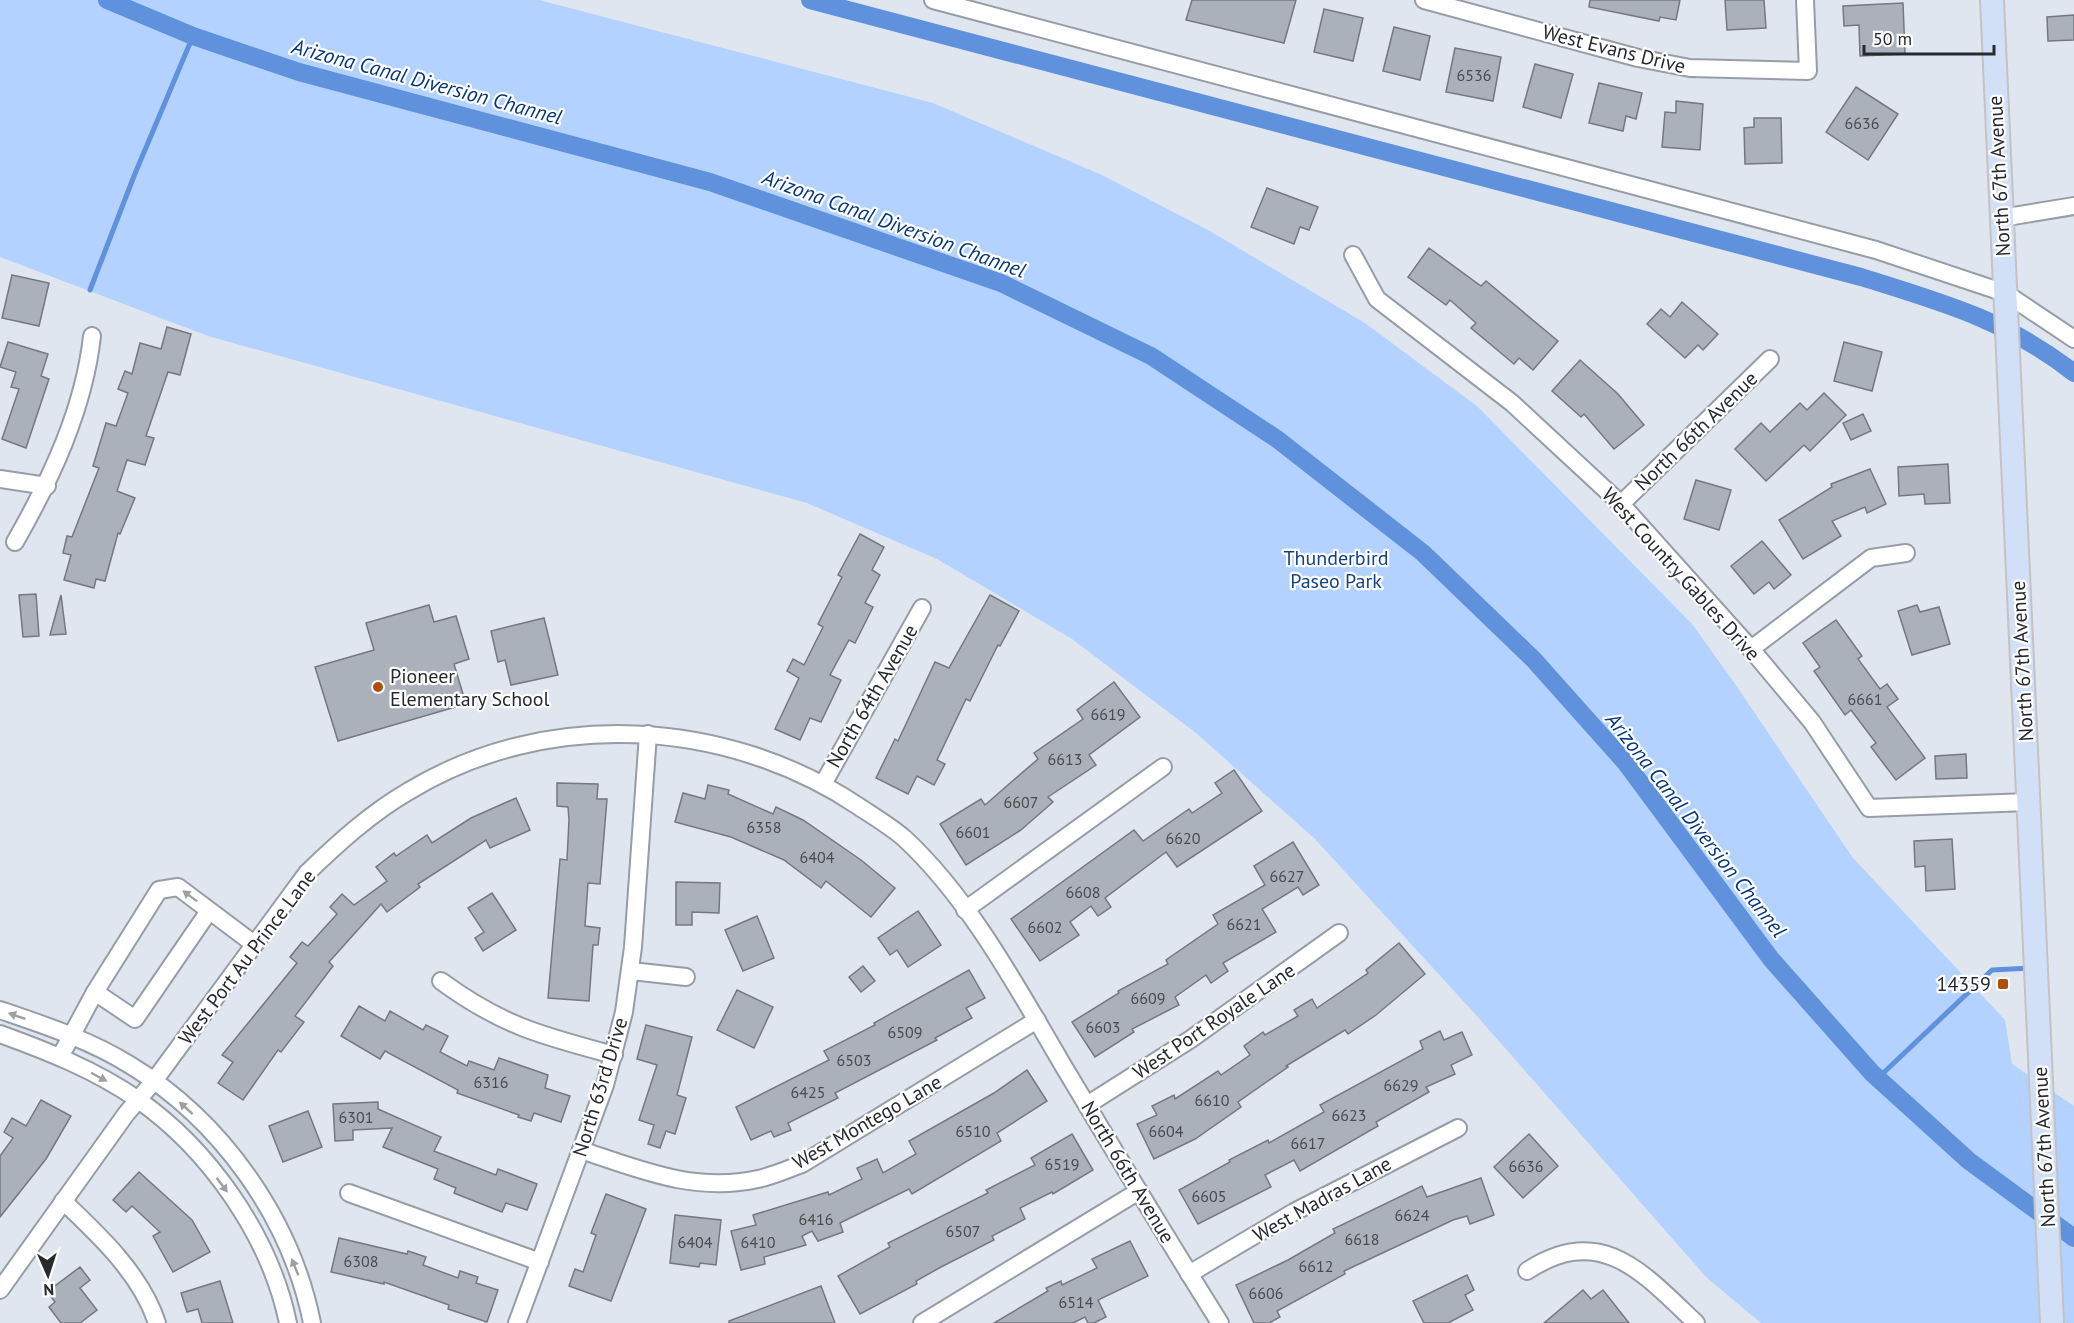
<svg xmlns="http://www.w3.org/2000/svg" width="2074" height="1323" viewBox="0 0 2074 1323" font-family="'PT Sans',sans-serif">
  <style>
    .green { fill: #b3d2ff }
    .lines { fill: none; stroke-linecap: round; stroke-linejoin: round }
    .stream { stroke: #5f91dc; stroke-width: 5 }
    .canal { stroke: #5f91dc; stroke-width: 18 }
    .building { fill: #abb1ba; stroke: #737881; stroke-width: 1.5 }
    .minor-casing { stroke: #979da6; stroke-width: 20 }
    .major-casing { stroke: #c3c3c4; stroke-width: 26 }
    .minor { stroke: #fff; stroke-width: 16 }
    .major { stroke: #d1e0f7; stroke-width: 22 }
    .oneway { fill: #9e9fa0 }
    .poi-dot { fill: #ae4e08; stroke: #fff; stroke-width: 2 }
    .labels { text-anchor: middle; stroke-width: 4.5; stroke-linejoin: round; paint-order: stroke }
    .number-label { font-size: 16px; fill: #484c50 }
    .street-label { font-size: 20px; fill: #272a2d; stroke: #fff }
    .park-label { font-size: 20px; fill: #124285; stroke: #fff }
    .poi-label { font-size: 20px; fill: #272a2d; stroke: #fff; text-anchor: start }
    .water-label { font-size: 21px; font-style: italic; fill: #043779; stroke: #fff }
  </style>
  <rect width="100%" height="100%" fill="#e0e6f0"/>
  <polygon class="green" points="0,0 539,0 933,103 1102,175 1208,230 1365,323 1478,407 1692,624 1733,681 1853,858 2005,1020 2012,1064 2074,1106 2074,1323 1761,1323 1707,1278 1476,1015 1315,839 1196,733 1072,639 937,559 807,503 208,336 0,257"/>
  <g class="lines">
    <g class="stream">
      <polyline points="90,290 134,176 193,36"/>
      <polyline points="1878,1078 1992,970 2031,968"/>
    </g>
    <g class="canal">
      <polyline points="107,0 193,36 299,72 710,182 1001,283 1151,356 1277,439 1423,553 1534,660 1625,762 1771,959 1872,1073 1969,1161 2074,1238"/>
      <path d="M 810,0 L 1861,277 C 1941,302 2007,320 2074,373"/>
    </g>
  </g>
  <g class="building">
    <polygon points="1192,0 1296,0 1284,43 1186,20"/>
    <polygon points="1590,0 1680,0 1676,20 1660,17 1659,21 1589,7"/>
    <polygon points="1725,0 1764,0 1766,28 1727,30"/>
    <polygon points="1903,3 1905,54 1860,56 1859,25 1844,26 1843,6"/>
    <polygon points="1324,9 1363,18 1353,61 1314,52"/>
    <polygon points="2074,15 2074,40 2048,41 2047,17"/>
    <polygon points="1394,27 1430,36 1420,80 1383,71"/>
    <polygon points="1455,48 1501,57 1493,101 1446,92"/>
    <polygon points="1535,64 1573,74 1561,118 1523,107"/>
    <polygon points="1599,83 1642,93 1636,119 1626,116 1623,131 1589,123"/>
    <polygon points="1856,87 1898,114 1868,160 1826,132"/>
    <polygon points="1676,101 1703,104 1700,150 1662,147 1665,112 1676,113"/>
    <polygon points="1754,118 1781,118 1782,163 1745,164 1744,128 1754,127"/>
    <polygon points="1267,188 1318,207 1309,230 1300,227 1294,244 1251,227"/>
    <polygon points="1429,248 1481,286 1486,281 1558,341 1533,370 1519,358 1514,364 1471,328 1476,323 1450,300 1446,305 1408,277"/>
    <polygon points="12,275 49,283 39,326 2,318"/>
    <polygon points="1682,302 1718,334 1703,350 1698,345 1685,358 1647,324 1661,309 1670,317"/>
    <polygon points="167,327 191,334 180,375 168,372 146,436 154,438 145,465 127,460 117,491 135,498 120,534 118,533 105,581 96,579 94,588 64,580 71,555 63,553 67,536 72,537 99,468 93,466 106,423 116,426 128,393 118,389 125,371 132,374 140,343 161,349"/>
    <polygon points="8,342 48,354 41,376 49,379 26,448 2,439 19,389 11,387 16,372 0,367"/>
    <polygon points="1844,342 1882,352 1872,391 1834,381"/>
    <polygon points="1580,360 1618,394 1644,425 1614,449 1584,414 1581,417 1552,391"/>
    <polygon points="1824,393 1846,415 1810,451 1804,445 1766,481 1735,449 1761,423 1770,432 1800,403 1807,410"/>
    <polygon points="1863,414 1871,431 1851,440 1843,423"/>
    <polygon points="1948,464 1950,503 1925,504 1924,494 1899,496 1898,467"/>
    <polygon points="1870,469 1886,504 1867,513 1865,507 1832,521 1841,536 1803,559 1779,520 1832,487 1831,484"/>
    <polygon points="1696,480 1731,490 1719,530 1684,519"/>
    <polygon points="860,534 884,547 872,570 880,575 865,603 873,607 855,643 849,640 830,675 841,680 821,722 810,718 800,740 775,729 799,678 787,671 793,659 804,665 823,627 818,624 842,577 838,575"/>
    <polygon points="1762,541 1791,575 1774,589 1769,582 1754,594 1731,566"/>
    <polygon points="36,594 39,636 23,637 19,595"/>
    <polygon points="61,595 66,634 50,635"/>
    <polygon points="990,595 1019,611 1000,646 998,645 970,701 966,699 937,760 945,764 934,785 917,776 908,794 876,778 895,739 898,741 935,662 949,668"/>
    <polygon points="429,605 434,622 456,616 469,659 454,664 466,704 338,741 315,667 374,650 366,623"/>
    <polygon points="1917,605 1920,612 1939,607 1950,644 1912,655 1898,611"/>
    <polygon points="544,618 558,675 511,685 505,660 498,662 491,631"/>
    <polygon points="1836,620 1862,656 1858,659 1880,689 1887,684 1898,699 1887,707 1925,758 1896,780 1871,747 1876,743 1851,710 1845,715 1814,671 1820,667 1803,643"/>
    <polygon points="1114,682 1140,717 1089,755 1096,765 1048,797 1053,802 1021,830 966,865 940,824 981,799 985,805 1038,759 1034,753 1083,719 1077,710"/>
    <polygon points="1966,754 1967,778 1936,779 1935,756"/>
    <polygon points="1234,770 1262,811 1177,867 1166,852 1105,898 1111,907 1098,916 1091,906 1070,922 1079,935 1040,961 1011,919 1134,830 1143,841 1189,809 1192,813 1222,793 1215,783"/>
    <polygon points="557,783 598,784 597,799 607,799 600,884 588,883 585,926 600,928 598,945 593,945 589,1001 548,998 560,859 567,860 569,820 568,807 557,806"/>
    <polygon points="708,785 729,790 728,794 773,814 776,807 803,820 861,860 895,888 871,917 826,881 821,888 784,860 731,837 675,822 683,793 705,799"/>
    <polygon points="516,798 530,830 490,848 486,840 418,884 420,887 387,912 381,904 329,962 333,966 295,1016 304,1022 281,1052 278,1050 243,1100 218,1083 233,1062 222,1055 297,963 290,957 302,942 308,946 337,914 330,907 342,894 354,905 387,881 376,867 394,853 396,856 427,835 432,843 471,818"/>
    <polygon points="1952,839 1955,889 1926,891 1925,866 1915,867 1914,841"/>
    <polygon points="1293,842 1319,885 1303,895 1298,887 1262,909 1276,932 1223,963 1228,971 1211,983 1206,975 1175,997 1179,1005 1132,1029 1134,1032 1095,1057 1072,1022 1119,993 1118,991 1168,964 1166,960 1218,924 1213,915 1265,885 1254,866"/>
    <polygon points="676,882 720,883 719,913 692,912 692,925 676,925"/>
    <polygon points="492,893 516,930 483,951 475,938 484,932 468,908"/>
    <polygon points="918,911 941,945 908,967 897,950 890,955 878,938"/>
    <polygon points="757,916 774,958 743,971 725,930"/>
    <polygon points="1399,943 1425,974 1376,1015 1348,1034 1345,1030 1286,1066 1288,1067 1238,1102 1241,1107 1195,1139 1154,1159 1137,1124 1157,1115 1152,1106 1174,1095 1175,1099 1218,1071 1221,1075 1250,1055 1244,1046 1263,1032 1265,1035 1298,1016 1294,1010 1312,999 1317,1008 1368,973 1366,970"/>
    <polygon points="863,966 875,981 861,992 849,977"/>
    <polygon points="969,970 985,998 966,1008 972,1018 935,1038 937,1040 835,1093 838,1098 788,1123 791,1130 774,1137 771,1131 751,1140 736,1107 829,1060 824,1051 875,1025 874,1023"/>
    <polygon points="737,990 773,1007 754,1048 717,1030"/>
    <polygon points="359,1006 385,1021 390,1011 423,1030 426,1025 448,1036 440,1052 467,1066 469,1061 494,1070 499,1058 548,1075 545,1088 570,1096 561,1122 534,1113 531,1121 518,1117 519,1115 457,1093 458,1090 385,1051 380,1059 341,1036"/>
    <polygon points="646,1025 692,1037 677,1095 686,1098 675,1134 666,1131 660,1148 648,1144 654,1125 639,1120 657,1065 637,1059"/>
    <polygon points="1440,1031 1444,1040 1462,1032 1472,1055 1451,1065 1455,1074 1426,1087 1429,1092 1376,1122 1378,1126 1300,1171 1294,1160 1265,1175 1271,1187 1198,1224 1179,1190 1230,1162 1229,1160 1268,1140 1269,1143 1324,1112 1320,1105 1423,1049 1420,1041"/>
    <polygon points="1027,1070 1047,1101 997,1133 1001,1141 912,1194 909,1189 840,1223 843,1232 818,1241 812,1231 802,1236 806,1245 764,1257 765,1264 741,1270 731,1231 756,1225 753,1215 828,1192 829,1195 862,1179 857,1168 877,1159 883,1173 916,1154 909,1141 994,1093"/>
    <polygon points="41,1100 71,1116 46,1159 0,1217 0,1156 13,1138 4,1132 12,1118 26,1126"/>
    <polygon points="378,1102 378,1109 441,1137 434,1151 496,1175 498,1169 537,1184 527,1210 506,1203 502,1212 454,1193 456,1188 434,1179 438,1169 383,1147 392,1128 353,1130 353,1140 335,1141 333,1104"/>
    <polygon points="308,1111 322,1147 283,1162 269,1126"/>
    <polygon points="1072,1134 1093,1170 1053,1194 1052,1192 1020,1208 1025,1219 992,1236 994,1240 941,1267 916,1281 917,1284 860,1314 838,1276 890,1247 888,1243 988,1193 986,1190 1035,1165 1031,1158"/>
    <polygon points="1529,1134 1558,1166 1523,1198 1494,1167"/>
    <polygon points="139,1172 192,1220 210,1252 173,1272 153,1236 160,1232 132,1206 126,1212 113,1200"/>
    <polygon points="1481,1178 1494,1215 1470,1224 1467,1216 1453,1220 1344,1271 1345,1274 1277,1311 1280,1317 1269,1323 1254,1323 1236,1285 1288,1260 1335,1233 1333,1229 1422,1186 1427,1197"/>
    <polygon points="606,1194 646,1209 611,1301 569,1286 575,1269 583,1272 596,1235 591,1233"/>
    <polygon points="675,1215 721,1220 716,1265 700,1263 699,1267 670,1263"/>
    <polygon points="339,1238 407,1254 408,1251 426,1257 423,1265 458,1278 460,1271 478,1277 476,1283 498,1290 487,1322 448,1309 449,1305 384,1282 384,1284 331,1272"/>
    <polygon points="1130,1241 1148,1276 1098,1300 1106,1317 1094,1323 1088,1323 1085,1317 1073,1323 994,1323 1048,1291 1046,1288 1061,1281 1062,1285 1097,1268 1092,1259"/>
    <polygon points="80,1267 90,1280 80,1288 97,1310 80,1323 61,1323 49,1307 55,1302 47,1292"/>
    <polygon points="1467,1275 1474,1290 1465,1295 1473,1310 1448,1323 1424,1323 1413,1301"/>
    <polygon points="220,1281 233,1323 202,1323 198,1309 187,1312 181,1293"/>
    <polygon points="821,1286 835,1323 729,1323 729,1321"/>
    <polygon points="1583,1290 1591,1299 1603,1290 1629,1323 1544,1323"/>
  </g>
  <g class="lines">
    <g class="minor-casing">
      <g id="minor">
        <polyline points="933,0 1876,250 2005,293 2074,339"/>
        <polyline points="1424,0 1638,58 1690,68 1808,71 1805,0"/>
        <polyline points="2001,218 2074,206"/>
        <polyline points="1353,255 1377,299 1512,403 1621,504 1751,649 1812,722 1869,808 2028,802"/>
        <polyline points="0,479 47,486"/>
        <polyline points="1621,504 1770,359"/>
        <path d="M 15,542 C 51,479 84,409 92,336"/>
        <polyline points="1751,649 1871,558 1906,553"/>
        <polyline points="823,784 922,608"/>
        <polyline points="965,910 1163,767"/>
        <polyline points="631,971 686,977"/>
        <path d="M 441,981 C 502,1026 543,1036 614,1055"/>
        <polyline points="95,992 135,1019 209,911"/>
        <path d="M 0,1010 C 44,1025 90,1040 130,1065 C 221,1120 291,1218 312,1323"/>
        <path d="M 0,1034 C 47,1051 95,1070 137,1099 C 209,1149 270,1236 288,1323"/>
        <polyline points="60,1057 95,992 159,890 178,887 254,944"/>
        <polyline points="1087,1105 1191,1039 1339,933"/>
        <path d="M 581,1150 C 641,1170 695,1193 758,1179 C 773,1176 788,1169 802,1164 L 1037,1020"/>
        <polyline points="349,1193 540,1262"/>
        <path d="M 63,1201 C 99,1235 141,1274 157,1323"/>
        <path d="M 1527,1271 C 1601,1222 1643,1273 1696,1323"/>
        <polyline points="1189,1274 1294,1212 1458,1128"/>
        <path d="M 0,1290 L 126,1114 L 154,1081 L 307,873 C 338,843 371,813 409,791 C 546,708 726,718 858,806 C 873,816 890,826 904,838 C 969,898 1017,987 1061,1062 C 1113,1149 1166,1237 1220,1323"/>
        <polyline points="517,1323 605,1085 624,1012 633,947 648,734"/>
        <polyline points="922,1323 1139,1191"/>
      </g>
    </g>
    <g class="major-casing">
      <polyline id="major" points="1992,0 2052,1323"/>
    </g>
    <use href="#minor" class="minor"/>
    <use href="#major" class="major"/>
  </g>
  <defs><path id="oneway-solid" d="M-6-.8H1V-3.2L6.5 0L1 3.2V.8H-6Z" transform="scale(1.5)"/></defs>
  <g class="oneway">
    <use href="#oneway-solid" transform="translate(190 896) rotate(-143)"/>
    <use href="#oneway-solid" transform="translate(17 1016) rotate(-161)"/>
    <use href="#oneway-solid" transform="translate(99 1077) rotate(28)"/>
    <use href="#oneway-solid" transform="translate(186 1108) rotate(-138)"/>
    <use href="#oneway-solid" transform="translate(222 1185) rotate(53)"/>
    <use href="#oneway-solid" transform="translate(295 1267) rotate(-112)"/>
  </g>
  <g class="poi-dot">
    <circle cx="378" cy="687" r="6"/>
    <rect x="1997" y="978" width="12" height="12" rx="3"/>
  </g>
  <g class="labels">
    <g class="number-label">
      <text x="1474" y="81">6536</text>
      <text x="1862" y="129">6636</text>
      <text x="1865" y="705">6661</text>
      <text x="1108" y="720">6619</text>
      <text x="1065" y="765">6613</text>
      <text x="1021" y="808">6607</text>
      <text x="764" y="833">6358</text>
      <text x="973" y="838">6601</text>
      <text x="1183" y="844">6620</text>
      <text x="817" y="863">6404</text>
      <text x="1287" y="882">6627</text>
      <text x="1083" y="898">6608</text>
      <text x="1244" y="930">6621</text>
      <text x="1045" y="933">6602</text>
      <text x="1148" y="1004">6609</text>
      <text x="1103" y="1033">6603</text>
      <text x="905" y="1038">6509</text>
      <text x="854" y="1066">6503</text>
      <text x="491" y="1088">6316</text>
      <text x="1401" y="1091">6629</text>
      <text x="808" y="1098">6425</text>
      <text x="1212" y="1106">6610</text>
      <text x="1349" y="1121">6623</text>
      <text x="356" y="1123">6301</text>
      <text x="973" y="1137">6510</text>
      <text x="1166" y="1137">6604</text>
      <text x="1308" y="1149">6617</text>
      <text x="1062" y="1170">6519</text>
      <text x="1526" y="1172">6636</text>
      <text x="1209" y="1202">6605</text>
      <text x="1412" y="1221">6624</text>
      <text x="816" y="1225">6416</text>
      <text x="963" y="1237">6507</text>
      <text x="1362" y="1245">6618</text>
      <text x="695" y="1248">6404</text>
      <text x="758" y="1248">6410</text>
      <text x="361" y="1267">6308</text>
      <text x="1316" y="1272">6612</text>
      <text x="1266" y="1299">6606</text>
      <text x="1076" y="1308">6514</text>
    </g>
    <g class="street-label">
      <text transform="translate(1614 49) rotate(14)" y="7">West Evans Drive</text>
      <text transform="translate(1999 176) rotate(-93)" y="7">North 67th Avenue</text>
      <text transform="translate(1696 431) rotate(-44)" y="7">North 66th Avenue</text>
      <text transform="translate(1681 574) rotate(48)" y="7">West Country Gables Drive</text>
      <text transform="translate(2022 661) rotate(-93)" y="7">North 67th Avenue</text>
      <text transform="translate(872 696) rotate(-60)" y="7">North 64th Avenue</text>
      <text transform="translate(247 957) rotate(-53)" y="7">West Port Au Prince Lane</text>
      <text transform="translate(1214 1021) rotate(-34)" y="7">West Port Royale Lane</text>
      <text transform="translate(600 1087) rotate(-73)" y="7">North 63rd Drive</text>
      <text transform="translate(867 1122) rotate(-30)" y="7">West Montego Lane</text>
      <text transform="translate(2044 1147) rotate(-93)" y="7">North 67th Avenue</text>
      <text transform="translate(1128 1172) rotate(59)" y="7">North 66th Avenue</text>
      <text transform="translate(1322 1199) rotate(-29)" y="7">West Madras Lane</text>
    </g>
    <g class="park-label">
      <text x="1336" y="565">Thunderbird<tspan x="1336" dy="23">Paseo Park</tspan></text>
    </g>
    <g class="poi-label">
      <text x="390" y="683">Pioneer<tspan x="390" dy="23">Elementary School</tspan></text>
      <text x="1991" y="991" text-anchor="end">14359</text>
    </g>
    <g class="water-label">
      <text transform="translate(427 82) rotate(15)" y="7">Arizona Canal Diversion Channel</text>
      <text transform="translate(894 224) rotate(20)" y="7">Arizona Canal Diversion Channel</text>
      <text transform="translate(1696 825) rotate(52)" y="7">Arizona Canal Diversion Channel</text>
    </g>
  </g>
  <g transform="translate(48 1275) rotate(177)" stroke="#ffffff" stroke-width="4.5" paint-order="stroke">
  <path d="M0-4.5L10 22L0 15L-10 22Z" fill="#272a2d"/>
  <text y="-9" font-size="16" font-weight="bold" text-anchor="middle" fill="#272a2d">N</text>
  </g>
  <path d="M1864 45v9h130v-9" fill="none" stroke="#272a2d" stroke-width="3"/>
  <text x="1873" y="45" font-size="18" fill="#272a2d" stroke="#ffffff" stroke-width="4.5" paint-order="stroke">50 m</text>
</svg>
